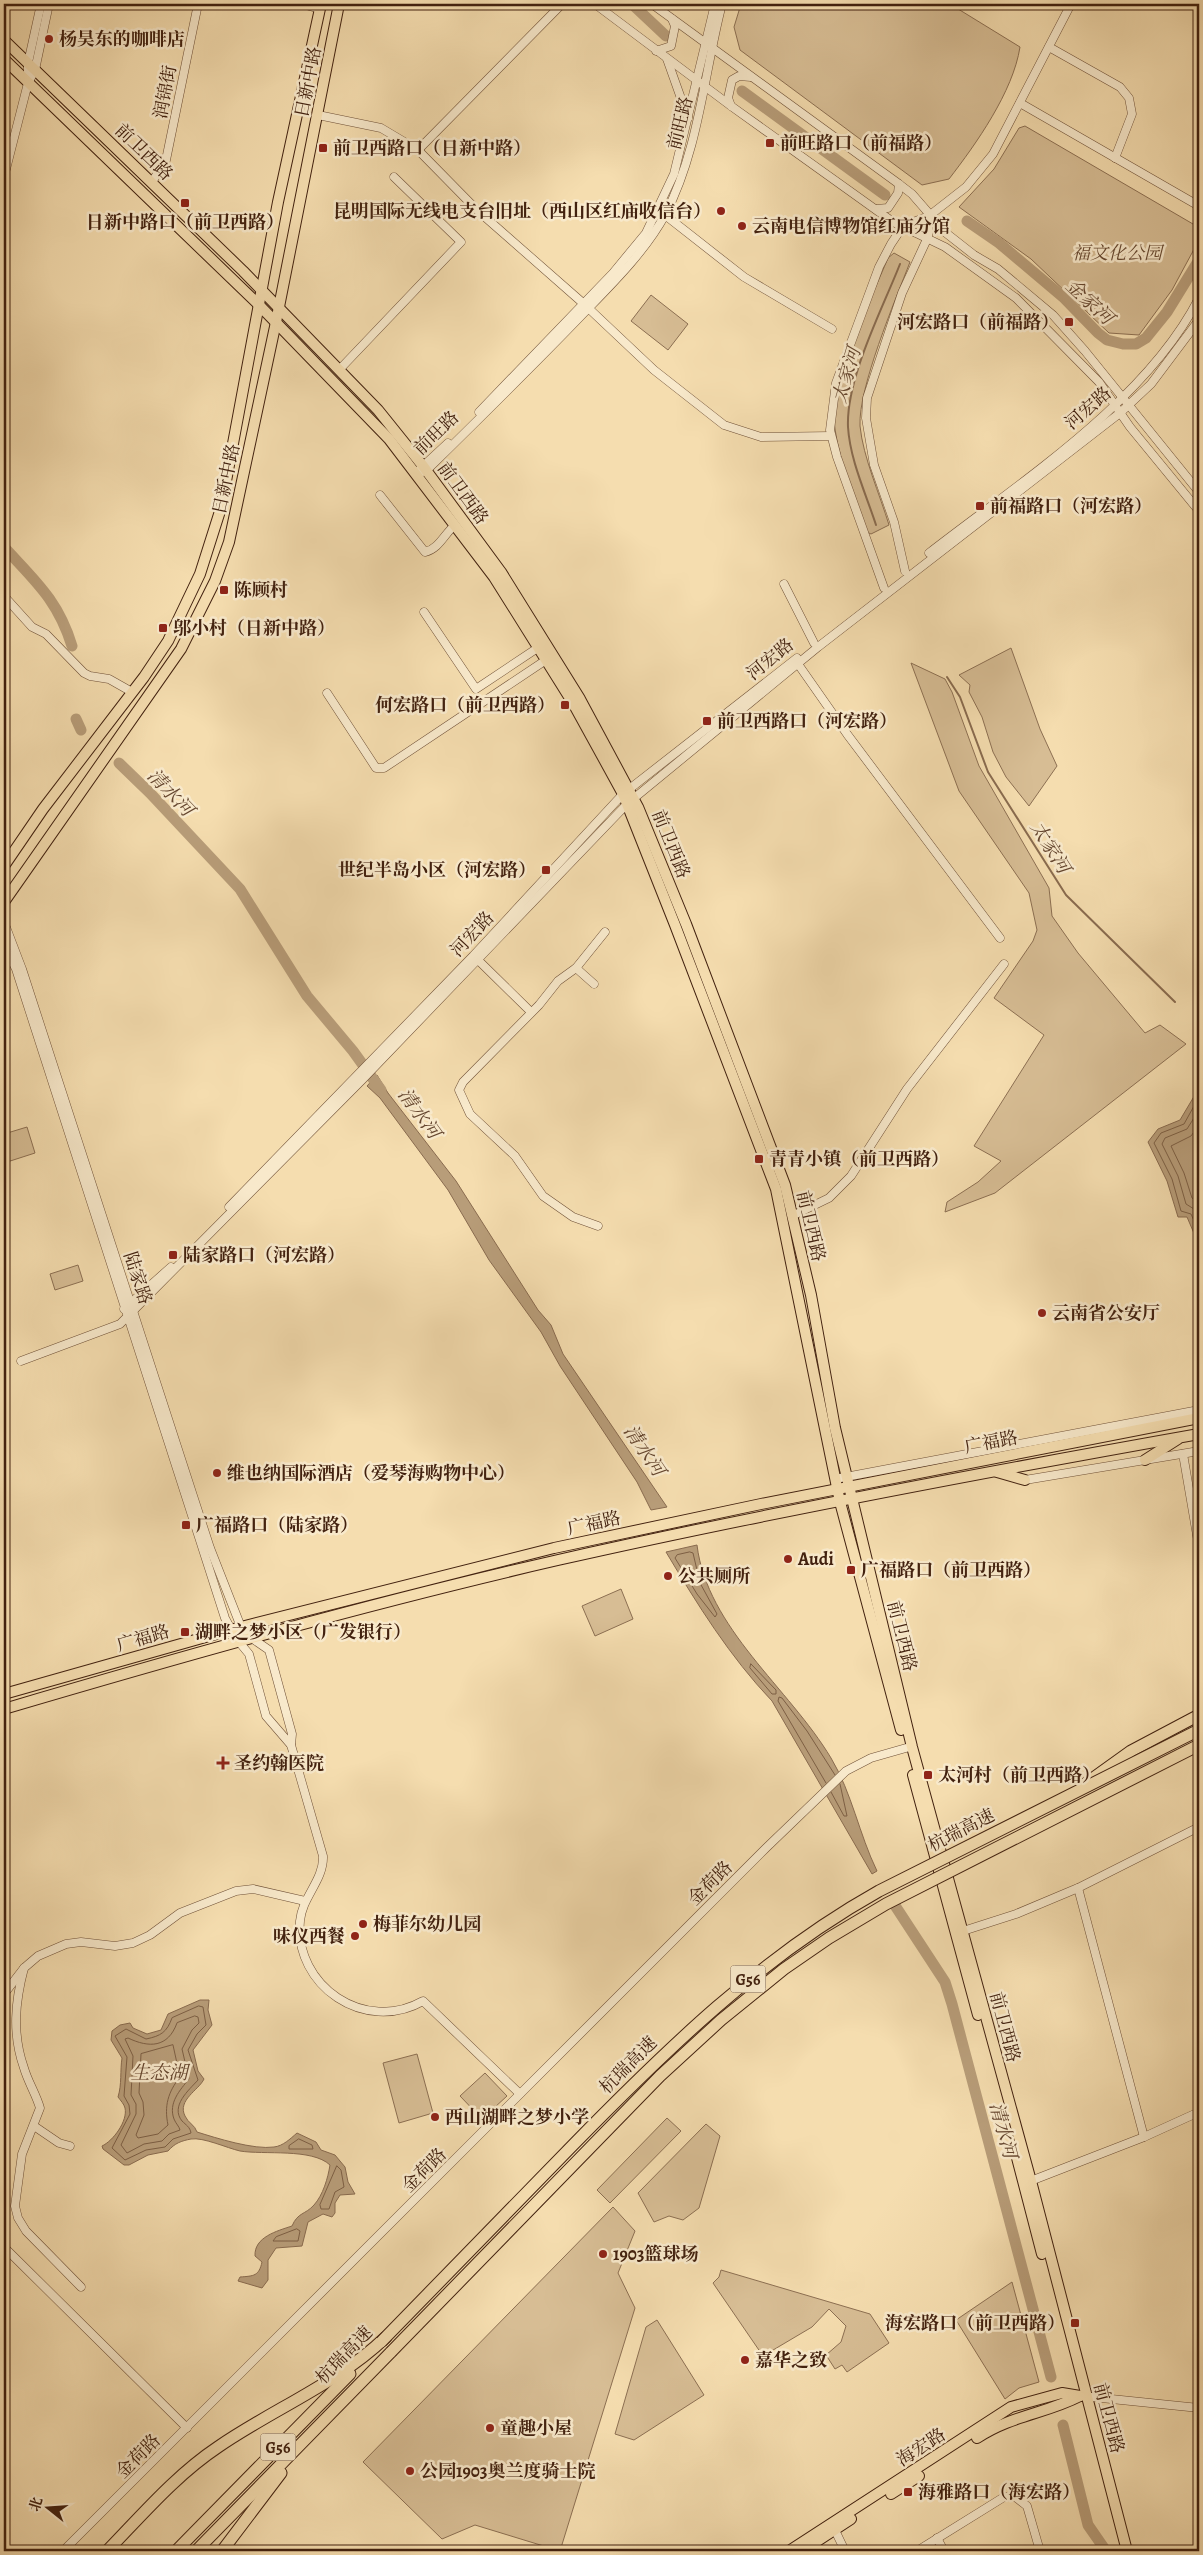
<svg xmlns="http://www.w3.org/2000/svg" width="1203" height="2555" viewBox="0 0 1203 2555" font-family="Alegreya,'Noto Serif SC',serif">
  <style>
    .green { fill: #d7bd94; stroke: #8c6f52 }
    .water { fill: #b89d79; stroke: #896b4f }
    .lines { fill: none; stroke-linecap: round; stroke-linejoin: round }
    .shore { stroke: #7d5f44; stroke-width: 1 }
    .stream { stroke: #896b4f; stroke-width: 2 }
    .river { stroke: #b89d79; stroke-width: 11 }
    .minor-casing { stroke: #6f5037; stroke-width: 9 }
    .major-casing { stroke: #42210f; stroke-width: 12 }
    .highway-casing { stroke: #42210f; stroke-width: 13 }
    .minor { stroke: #f8e9cb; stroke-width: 8 }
    .major { stroke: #f5ddaf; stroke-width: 10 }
    .highway { stroke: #f5ddaf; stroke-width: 11 }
    .highway-bridge-casing { stroke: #42210f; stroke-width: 13; stroke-linecap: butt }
    .highway-bridge { stroke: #f5ddaf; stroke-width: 11 }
    .poi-dot { fill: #8f2418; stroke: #f8e9cb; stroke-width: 2 }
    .labels { text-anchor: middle; stroke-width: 5; stroke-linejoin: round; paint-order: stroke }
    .shield { fill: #f8e9cb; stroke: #795d47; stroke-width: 1 }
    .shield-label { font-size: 16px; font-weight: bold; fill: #42210f }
    .poi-label { font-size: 18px; font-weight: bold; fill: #42210f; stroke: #f8e9cb; text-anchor: start }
    .street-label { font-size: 18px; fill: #42210f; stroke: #f8e9cb }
    .park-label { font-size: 18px; font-style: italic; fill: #674830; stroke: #f8e9cb }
    .water-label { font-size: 19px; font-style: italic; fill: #65462f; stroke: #f8e9cb }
  </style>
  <rect width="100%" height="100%" fill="#f5ddaf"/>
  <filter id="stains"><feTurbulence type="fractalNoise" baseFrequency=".004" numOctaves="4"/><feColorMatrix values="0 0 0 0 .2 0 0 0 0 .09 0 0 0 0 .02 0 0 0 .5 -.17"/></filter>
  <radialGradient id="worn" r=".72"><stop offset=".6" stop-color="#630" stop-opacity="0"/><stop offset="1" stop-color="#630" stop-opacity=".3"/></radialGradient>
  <g class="green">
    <path d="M 741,4 L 950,4 L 1020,47 C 1013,92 976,144 949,179 L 922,185 L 740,50 L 734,27 Z"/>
    <polygon points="1025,126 1193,224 1199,231 1199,240 1172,290 1139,335 1109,333 1031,259 959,207 994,169 1019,128"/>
    <path d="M 894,253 L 910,262 C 895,301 858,388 860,426 C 863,457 880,495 889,525 L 871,534 L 867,532 C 855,498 840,465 835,429 C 828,384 870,302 888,258 Z"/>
    <polygon points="651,295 688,324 668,350 631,321"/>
    <polygon points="1011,648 1040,729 1057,766 1029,806 1006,777 993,752 982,717 969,692 970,685 959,675"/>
    <polygon points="911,663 945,679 952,692 979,766 1049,888 1052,916 1078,953 1145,1033 1160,1025 1186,1044 995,1193 945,1212 947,1202 978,1182 1001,1161 974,1146 1044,1035 994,998 1033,941 1037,930 1029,893 959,791"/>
    <polygon points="27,1127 35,1153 4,1163 4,1134"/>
    <polygon points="78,1265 83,1281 55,1290 50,1274"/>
    <polygon points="621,1589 633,1619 595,1636 582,1606"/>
    <polygon points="417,2054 433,2113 399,2123 383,2063"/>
    <polygon points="485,2073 507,2096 482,2119 460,2096"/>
    <polygon points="667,2118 681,2131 610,2203 597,2190"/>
    <polygon points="706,2124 720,2136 699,2208 683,2220 669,2216 654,2222 638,2193"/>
    <polygon points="613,2207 635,2231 618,2273 635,2308 560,2551 475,2525 442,2539 363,2462"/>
    <polygon points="721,2270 870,2314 889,2343 847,2372 842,2365 835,2369 826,2355 841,2342 846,2326 829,2309 812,2327 763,2356 713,2283 719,2277"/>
    <polygon points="1012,2282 1039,2382 1019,2388 1005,2399 956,2320"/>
    <polygon points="657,2320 704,2395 634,2440 615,2434 646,2327"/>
  </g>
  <g class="water">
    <polygon points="377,1075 388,1093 456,1181 538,1310 551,1325 563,1354 667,1507 651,1510 637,1482 560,1366 541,1332 489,1260 448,1190 380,1098 367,1086"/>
    <polygon points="1199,1088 1199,1245 1187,1217 1178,1217 1167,1181 1148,1142 1158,1129 1180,1120"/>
    <path d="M 697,1545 C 707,1628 789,1688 831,1758 C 852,1793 859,1834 877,1871 L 872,1874 L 772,1701 C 730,1657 697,1604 666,1552 Z"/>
    <path d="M 200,2000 L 209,2000 L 208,2010 L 212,2025 L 193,2050 L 198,2071 L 204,2079 C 199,2090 177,2100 185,2116 C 188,2123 195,2125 197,2132 C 216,2138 254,2150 274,2147 C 283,2146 290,2139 297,2133 L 316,2142 L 321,2150 L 335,2155 L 345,2167 L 348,2182 L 355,2194 L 340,2195 L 335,2203 L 335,2213 L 332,2217 L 323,2214 L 308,2222 L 302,2246 L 276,2248 L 268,2260 L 268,2280 L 262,2288 L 238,2281 L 240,2277 C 254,2276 259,2276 262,2262 L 255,2256 C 254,2237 277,2231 292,2226 C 298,2212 305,2215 314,2205 C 323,2195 328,2178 330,2165 C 312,2148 264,2155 240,2151 C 227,2148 203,2137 191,2139 C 181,2141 175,2143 168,2151 L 148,2155 L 129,2165 L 124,2165 L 103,2149 L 102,2146 C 113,2141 128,2121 125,2108 C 124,2104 121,2101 118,2097 C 122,2084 120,2071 122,2058 L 111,2040 L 112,2031 L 120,2025 L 130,2023 L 133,2028 L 147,2034 L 161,2030 L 168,2014 Z"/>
  </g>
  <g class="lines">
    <g class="shore">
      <polyline points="1199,1097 1184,1124 1161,1133 1154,1143 1172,1179 1181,1211 1191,1214 1199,1232"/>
      <polyline points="1199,1110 1187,1129 1165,1138 1162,1144 1178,1176 1186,1204 1194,1209 1199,1216"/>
      <polyline points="1199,1125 1191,1136 1171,1146 1184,1173 1192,1198 1199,1203"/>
      <polygon points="690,1552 693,1553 700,1583 717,1614 715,1617 697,1594 675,1558 677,1555"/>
      <polygon points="751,1664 776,1690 776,1694 772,1694 750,1668"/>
      <polyline points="826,1783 778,1701 779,1697 782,1698 807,1731 835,1775"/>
      <polyline points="831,1792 844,1816 847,1816 840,1784"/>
      <path d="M 199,2006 L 203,2007 L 206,2025 L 197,2034 L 188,2050 L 198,2080 C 189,2090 170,2106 182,2121 C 186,2125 190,2127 191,2133 L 173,2139 L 165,2147 L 146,2150 L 125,2160 L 112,2148 L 130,2114 L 129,2105 L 124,2096 L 127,2057 L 115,2036 L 126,2029 L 146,2039 C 161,2036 167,2032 172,2018 Z"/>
      <path d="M 195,2016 L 198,2017 L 199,2023 L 192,2030 L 182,2049 L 189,2079 C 180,2090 168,2103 174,2119 C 176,2124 179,2126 180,2130 L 169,2134 L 162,2141 L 144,2144 L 127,2153 L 121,2145 L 136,2114 L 136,2104 L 131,2095 L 133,2056 L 125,2039 L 128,2038 C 149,2048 168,2048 177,2023 Z"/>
      <path d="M 173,2045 L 180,2077 C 168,2092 164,2106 168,2125 L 158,2134 L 138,2138 L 136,2135 L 144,2115 L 143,2102 L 139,2093 L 141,2054 Z"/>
      <polygon points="299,2139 312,2145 313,2149 289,2149 289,2146"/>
      <polygon points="337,2166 341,2170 344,2187 335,2192 329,2209 321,2209 320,2205"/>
      <polygon points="297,2229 300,2231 298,2241 273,2241 276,2237"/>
    </g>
    <g class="stream">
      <path d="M 876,525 C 866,494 850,460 848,427 C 846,378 882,310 900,264"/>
      <polyline points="947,677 960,697 988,772 1066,895 1175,1002"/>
    </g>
    <g class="river">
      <polyline points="632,4 666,36"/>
      <polyline points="742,91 885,195"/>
      <polyline points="967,221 999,243 1063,297 1098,333 1107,340 1123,344 1136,344 1146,338 1167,312 1199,260"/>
      <path d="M 4,547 C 35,581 58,600 72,646"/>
      <polyline points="76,719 81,730"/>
      <polyline points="119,763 150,793 240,889 307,996 353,1051 381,1090"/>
      <polyline points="894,1904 945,1982 952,2004 1051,2377"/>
      <polyline points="1063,2425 1088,2525 1106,2551"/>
    </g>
    <g class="minor-casing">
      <g id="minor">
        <polyline points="302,4 320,9"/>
        <polyline points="595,4 731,106 893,222 945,247 1016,298 1099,382 1130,427 1199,511"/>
        <polyline points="652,4 899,184 912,194 946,233 974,255 998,269 1053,315 1085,351 1199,492"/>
        <polyline points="1049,47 1120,87 1129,98 1132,114 1115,158"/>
        <polyline points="656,51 671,46 675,26 672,19"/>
        <polyline points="667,59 688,118"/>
        <polyline points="28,81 28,63 41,4"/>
        <polyline points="1020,103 1199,206"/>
        <polyline points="731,106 728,98 732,80 739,76 751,77"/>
        <polyline points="318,115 381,128 418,150 477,210 584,304 654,370 724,425 761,437 831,436"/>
        <polyline points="418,150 562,4"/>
        <polyline points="4,177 28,83 35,70 49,4"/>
        <polyline points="152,182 166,160 198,4"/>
        <polyline points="876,209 888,208 898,193 899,184"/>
        <polyline points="665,215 744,277 832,329"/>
        <polyline points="339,370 461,242 394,177"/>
        <polyline points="479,412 613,273 646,233 674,174 715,4"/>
        <polyline points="420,469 448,443"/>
        <path d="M 422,472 L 426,471 C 478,420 530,369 581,316 C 611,285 644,253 665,215 C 699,150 704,73 722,4"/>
        <path d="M 380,495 L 425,552 C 439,549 445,533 455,525"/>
        <path d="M 929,553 C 1020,482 1146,402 1199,298"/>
        <polyline points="905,571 894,522 874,465 866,418 867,398 902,293 928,237 929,216"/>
        <polyline points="784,584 814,643"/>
        <polyline points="884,588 837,457 830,430 836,383 879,267 891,244 903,226 929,216 966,187 993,154 1071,4"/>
        <polyline points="4,596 32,627 46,634 84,673 90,676 109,679 132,692"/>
        <polyline points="424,612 476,689 539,647"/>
        <polyline points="798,664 847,734 1000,938"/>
        <polyline points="327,693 376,768 384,768 549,658"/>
        <path d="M 4,922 L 22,969 L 210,1548 L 241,1627 L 253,1639 L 269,1650 L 292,1734 L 291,1745 L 323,1856 C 324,1880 302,1897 300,1921 C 294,1986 365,2034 423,2001 L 520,2094"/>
        <polyline points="4,945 16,969 225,1618 235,1637 249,1654 266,1716 291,1745"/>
        <polyline points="478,960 531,1012"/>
        <polyline points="576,968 594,984"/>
        <polyline points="229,1207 473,956 623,794 797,658"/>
        <polyline points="792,1216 829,1198 851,1176 907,1089 1004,964"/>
        <polyline points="598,1226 573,1217 543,1196 515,1156 470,1114 459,1090 463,1082 539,1005 558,981 576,968 605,932"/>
        <polyline points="124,1309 171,1267"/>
        <polyline points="21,1361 120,1324 363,1079 627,804 818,647 1120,413 1151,384 1199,320"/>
        <polyline points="1183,1454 1199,1547"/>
        <polyline points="835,1479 1199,1410"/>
        <polyline points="1025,1480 1199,1451"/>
        <polyline points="1078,1888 1144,2137"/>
        <polyline points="963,1931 1016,1914 1078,1888 1199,1827"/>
        <path d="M 24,1968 C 15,2002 12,2034 24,2068 C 28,2082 36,2094 40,2108 L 22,2154 L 15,2206 L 18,2218 L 26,2231 L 81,2287"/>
        <polyline points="4,1994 24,1968 38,1956 66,1944 81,1942 115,1946 133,1943 150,1935 180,1913 236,1891 253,1889 305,1901"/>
        <polyline points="34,2126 59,2143 70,2146"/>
        <polyline points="1028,2182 1144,2137 1199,2112"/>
        <polyline points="4,2247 187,2428"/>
        <polyline points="1082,2396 1199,2408"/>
        <polyline points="833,2526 845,2551"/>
        <polyline points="937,2538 944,2551"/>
        <polyline points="63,2551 766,1848 846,1771 871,1758 906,1748"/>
        <polyline points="917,2551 1004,2497 1014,2496 1027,2506 1040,2551"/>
      </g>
    </g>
    <g class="major-casing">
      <g id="major">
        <polyline points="4,40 243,271 378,410 423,466 501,572 580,699 638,807 686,924 785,1185 811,1295 835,1428 912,1747 1031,2181 1127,2551"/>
        <polyline points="4,59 259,305 389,439 494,577 573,703 623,794 675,925 776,1189 840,1502 901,1730"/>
        <polyline points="4,866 43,809 144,677 168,641 200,574 221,508 278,202 321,4"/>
        <polyline points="4,902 181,649 215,581 229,542 276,322 339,4"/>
        <polyline points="1145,1460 1178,1439"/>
        <polyline points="997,1472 1025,1480"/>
        <polyline points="4,1694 241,1627 554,1548 761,1504 1199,1418"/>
        <path d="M 4,1709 C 187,1655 371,1603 558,1560 C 770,1512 985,1472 1199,1434"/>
        <polyline points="913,1775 978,2015"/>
        <polyline points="1016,2154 1042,2254"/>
        <path d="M 977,2438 C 1012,2415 1045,2414 1080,2396"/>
        <polyline points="891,2494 919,2476"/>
        <polyline points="789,2551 1011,2407 1062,2393 1080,2396"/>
        <polyline points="802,2551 851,2519"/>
      </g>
    </g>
    <g class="highway-casing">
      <g id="highway">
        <polyline points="1085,1784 1131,1751 1199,1715"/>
        <path d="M 107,2551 C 142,2515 176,2475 218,2447 C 273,2409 337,2384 386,2337"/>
        <polyline points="176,2551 350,2374"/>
        <polyline points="196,2551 391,2352"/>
        <polyline points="222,2551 281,2473"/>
      </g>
    </g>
    <use href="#minor" class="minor"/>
    <use href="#major" class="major"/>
    <use href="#highway" class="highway"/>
    <g class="highway-bridge-casing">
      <g id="highway-bridge">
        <path d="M 381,2342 C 445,2277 509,2211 573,2145 C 667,2049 761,1957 879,1891 L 1199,1730"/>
        <polyline points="391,2352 660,2076 721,2020 784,1969 829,1938 886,1904 1199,1745"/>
      </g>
    </g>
    <use href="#highway-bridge" class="highway-bridge"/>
  </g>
  <g class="poi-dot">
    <circle cx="49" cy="39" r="5"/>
    <rect x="765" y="138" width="10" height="10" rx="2.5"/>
    <rect x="318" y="143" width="10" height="10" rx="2.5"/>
    <rect x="180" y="198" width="10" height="10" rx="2.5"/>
    <circle cx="721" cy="211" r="5"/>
    <circle cx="742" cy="226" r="5"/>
    <rect x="1064" y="317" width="10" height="10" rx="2.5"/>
    <rect x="975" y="501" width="10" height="10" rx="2.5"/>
    <rect x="219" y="585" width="10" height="10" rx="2.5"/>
    <rect x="158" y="623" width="10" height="10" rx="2.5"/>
    <rect x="560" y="700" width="10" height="10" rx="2.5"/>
    <rect x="702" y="716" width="10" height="10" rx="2.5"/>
    <rect x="541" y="865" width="10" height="10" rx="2.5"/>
    <rect x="754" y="1154" width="10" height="10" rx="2.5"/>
    <rect x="168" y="1250" width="10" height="10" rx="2.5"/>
    <circle cx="1042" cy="1313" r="5"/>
    <circle cx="217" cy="1473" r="5"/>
    <rect x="181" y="1520" width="10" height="10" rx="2.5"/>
    <circle cx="788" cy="1559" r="5"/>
    <rect x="846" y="1565" width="10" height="10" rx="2.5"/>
    <circle cx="668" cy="1576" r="5"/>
    <rect x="180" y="1627" width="10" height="10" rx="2.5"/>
    <path d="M220.5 1755.5h5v5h5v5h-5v5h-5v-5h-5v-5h5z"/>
    <rect x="923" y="1770" width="10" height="10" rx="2.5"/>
    <circle cx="363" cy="1924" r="5"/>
    <circle cx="355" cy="1936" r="5"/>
    <circle cx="435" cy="2117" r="5"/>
    <circle cx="603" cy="2254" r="5"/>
    <rect x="1070" y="2318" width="10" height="10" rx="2.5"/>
    <circle cx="745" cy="2360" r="5"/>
    <circle cx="490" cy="2428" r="5"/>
    <circle cx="410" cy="2471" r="5"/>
    <rect x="903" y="2487" width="10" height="10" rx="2.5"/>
  </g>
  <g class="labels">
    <g class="shield">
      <rect x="730.5" y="1965.5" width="35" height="27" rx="4"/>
      <rect x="260.5" y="2433.5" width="35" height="27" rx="4"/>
    </g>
    <g class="shield-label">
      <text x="748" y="1985">G56</text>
      <text x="278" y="2453">G56</text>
    </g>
    <g class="poi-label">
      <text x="59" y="45">杨昊东的咖啡店</text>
      <text x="780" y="149">前旺路口（前福路）</text>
      <text x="333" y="154">前卫西路口（日新中路）</text>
      <text x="711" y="217" text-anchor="end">昆明国际无线电支台旧址（西山区红庙收信台）</text>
      <text x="185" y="228" text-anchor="middle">日新中路口（前卫西路）</text>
      <text x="752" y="232">云南电信博物馆红庙分馆</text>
      <text x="1059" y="328" text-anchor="end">河宏路口（前福路）</text>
      <text x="990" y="512">前福路口（河宏路）</text>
      <text x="234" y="596">陈顾村</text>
      <text x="173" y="634">邬小村（日新中路）</text>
      <text x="555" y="711" text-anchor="end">何宏路口（前卫西路）</text>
      <text x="717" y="727">前卫西路口（河宏路）</text>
      <text x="536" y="876" text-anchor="end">世纪半岛小区（河宏路）</text>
      <text x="769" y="1165">青青小镇（前卫西路）</text>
      <text x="183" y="1261">陆家路口（河宏路）</text>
      <text x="1052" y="1319">云南省公安厅</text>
      <text x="227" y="1479">维也纳国际酒店（爱琴海购物中心）</text>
      <text x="196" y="1531">广福路口（陆家路）</text>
      <text x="798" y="1565">Audi</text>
      <text x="861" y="1576">广福路口（前卫西路）</text>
      <text x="678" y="1582">公共厕所</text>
      <text x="195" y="1638">湖畔之梦小区（广发银行）</text>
      <text x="234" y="1769">圣约翰医院</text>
      <text x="938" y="1781">太河村（前卫西路）</text>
      <text x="373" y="1930">梅菲尔幼儿园</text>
      <text x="345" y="1942" text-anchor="end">味仪西餐</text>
      <text x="445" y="2123">西山湖畔之梦小学</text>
      <text x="613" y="2260">1903篮球场</text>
      <text x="1065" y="2329" text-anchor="end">海宏路口（前卫西路）</text>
      <text x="755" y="2366">嘉华之致</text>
      <text x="500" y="2434">童趣小屋</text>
      <text x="420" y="2477">公园1903奥兰度骑士院</text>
      <text x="918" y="2498">海雅路口（海宏路）</text>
    </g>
    <g class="street-label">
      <text transform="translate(308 82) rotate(-79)" y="6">日新中路</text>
      <text transform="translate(165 92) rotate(-79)" y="6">润锦街</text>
      <text transform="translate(680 123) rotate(-76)" y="6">前旺路</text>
      <text transform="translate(144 152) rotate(44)" y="6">前卫西路</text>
      <text transform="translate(1088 408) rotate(-41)" y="6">河宏路</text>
      <text transform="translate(436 433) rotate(-44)" y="6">前旺路</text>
      <text transform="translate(226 479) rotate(-78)" y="6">日新中路</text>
      <text transform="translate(463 493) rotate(54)" y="6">前卫西路</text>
      <text transform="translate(770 659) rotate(-39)" y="6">河宏路</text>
      <text transform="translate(671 844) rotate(68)" y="6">前卫西路</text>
      <text transform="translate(472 934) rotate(-47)" y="6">河宏路</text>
      <text transform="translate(811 1226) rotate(77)" y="6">前卫西路</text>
      <text transform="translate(138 1278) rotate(72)" y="6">陆家路</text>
      <text transform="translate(991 1442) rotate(-11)" y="6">广福路</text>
      <text transform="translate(594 1523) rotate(-12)" y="6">广福路</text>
      <text transform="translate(902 1636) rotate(76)" y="6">前卫西路</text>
      <text transform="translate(143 1638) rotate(-16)" y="6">广福路</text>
      <text transform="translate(961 1830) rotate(-27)" y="6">杭瑞高速</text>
      <text transform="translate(710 1883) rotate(-45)" y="6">金荷路</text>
      <text transform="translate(1005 2027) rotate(75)" y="6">前卫西路</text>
      <text transform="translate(628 2065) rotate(-45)" y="6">杭瑞高速</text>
      <text transform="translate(424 2170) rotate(-45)" y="6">金荷路</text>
      <text transform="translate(344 2355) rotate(-46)" y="6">杭瑞高速</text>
      <text transform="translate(1109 2418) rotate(75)" y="6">前卫西路</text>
      <text transform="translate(921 2447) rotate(-33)" y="6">海宏路</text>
      <text transform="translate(138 2456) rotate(-45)" y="6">金荷路</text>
    </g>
    <g class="park-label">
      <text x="1117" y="259">福文化公园</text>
    </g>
    <g class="water-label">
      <text transform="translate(1090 301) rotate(43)" y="7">金家河</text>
      <text transform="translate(846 375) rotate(-74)" y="7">太家河</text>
      <text transform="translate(171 792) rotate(46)" y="7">清水河</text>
      <text transform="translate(1051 847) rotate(58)" y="7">太家河</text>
      <text transform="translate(420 1113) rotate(54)" y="7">清水河</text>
      <text transform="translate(645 1450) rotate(56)" y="7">清水河</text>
      <text x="159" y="2079">生态湖</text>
      <text transform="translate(1004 2130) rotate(75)" y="7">清水河</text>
    </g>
  </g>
  <rect width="1203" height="2555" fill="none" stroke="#f5ddaf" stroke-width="20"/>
  <rect x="5" y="5" width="1193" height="2545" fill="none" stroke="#42210f" stroke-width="2.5"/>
  <rect x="10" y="10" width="1183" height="2535" fill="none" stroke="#42210f"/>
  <g transform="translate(48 2508) rotate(287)" stroke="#f8e9cb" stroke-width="4" paint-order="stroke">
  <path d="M0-4L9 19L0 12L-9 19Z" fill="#42210f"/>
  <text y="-8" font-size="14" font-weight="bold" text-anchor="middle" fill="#42210f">北</text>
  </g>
  <rect width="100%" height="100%" filter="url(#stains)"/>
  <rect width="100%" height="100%" fill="url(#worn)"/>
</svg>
